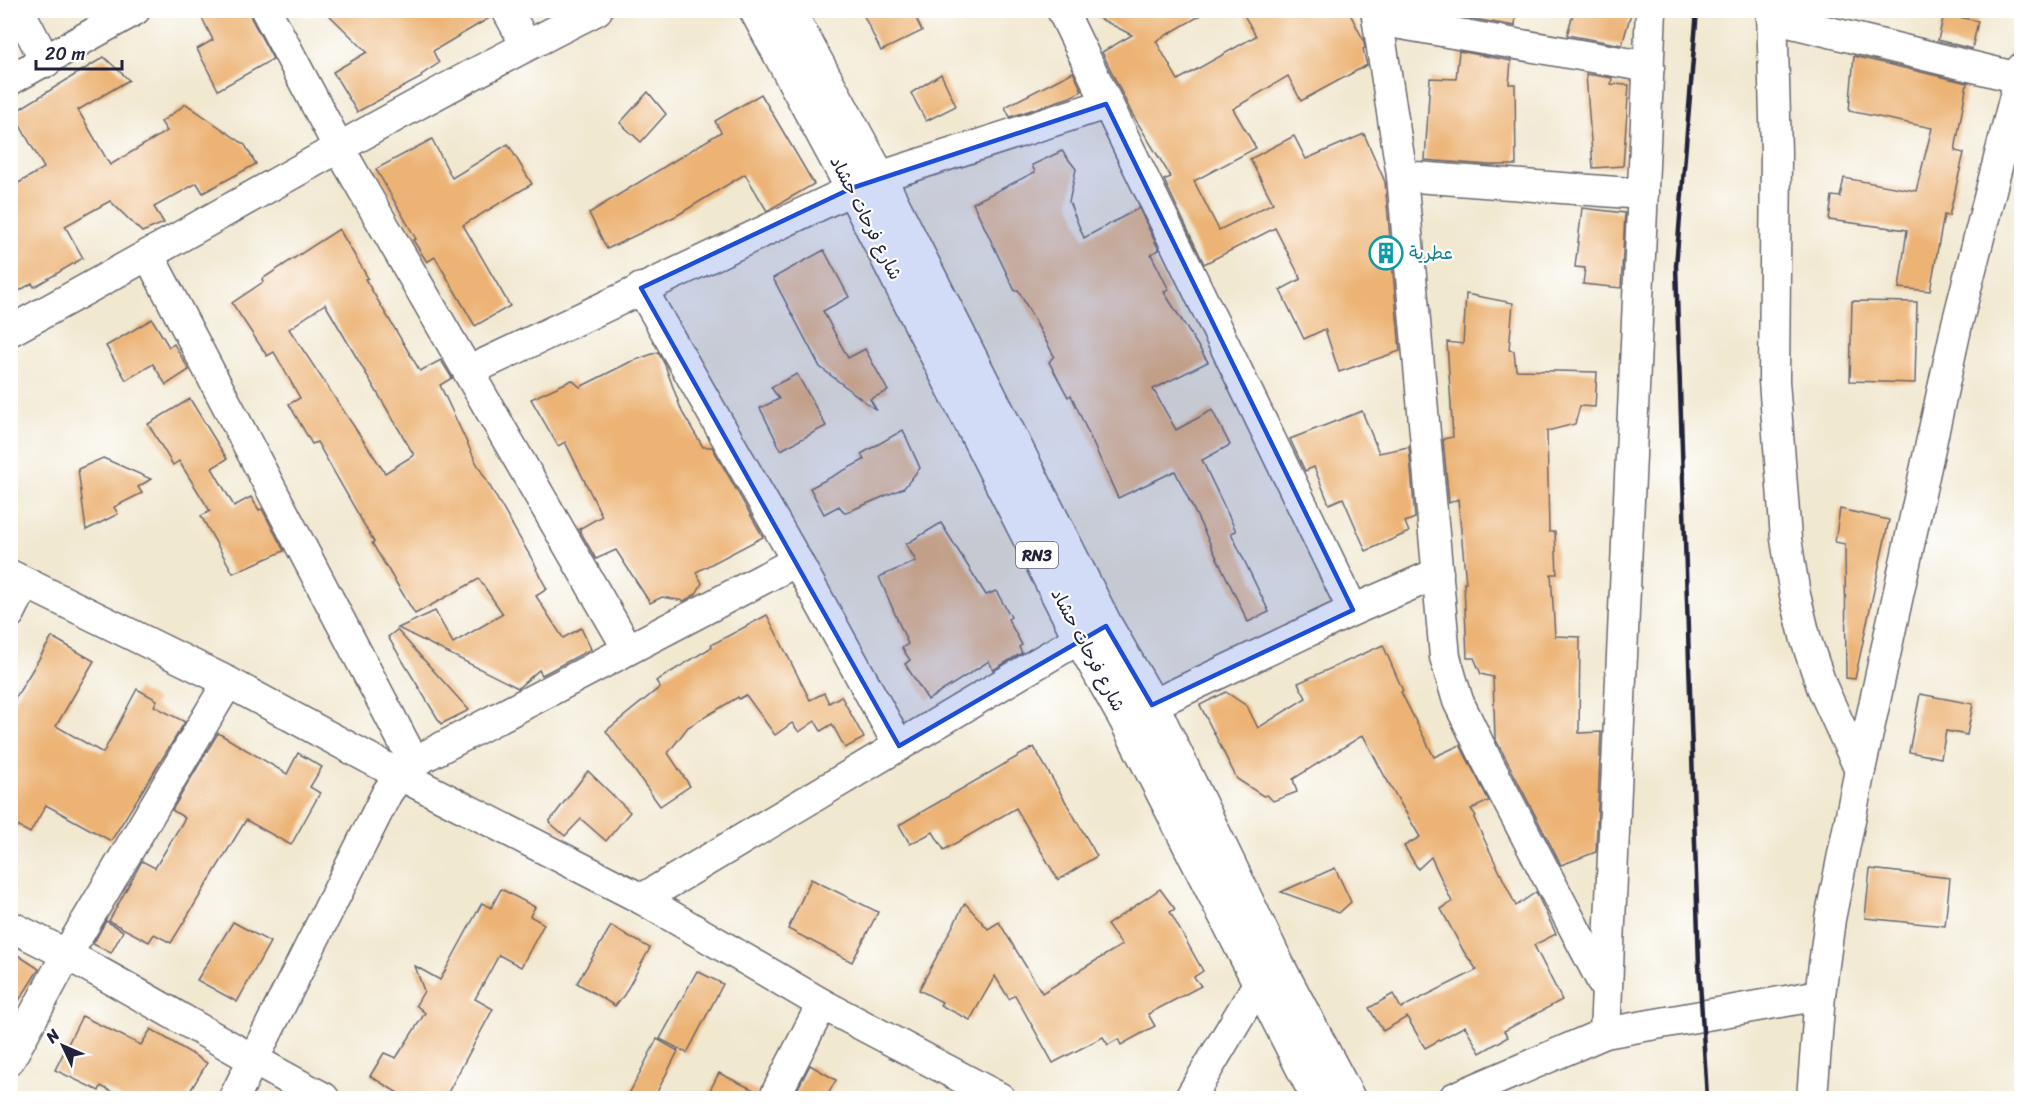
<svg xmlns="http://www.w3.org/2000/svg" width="2032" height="1109" viewBox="0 0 2032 1109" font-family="Sriracha,'Playpen Sans Arabic',sans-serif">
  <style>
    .building { fill: #ecb375; fill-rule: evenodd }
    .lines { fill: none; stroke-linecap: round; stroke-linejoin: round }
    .minor-casing { stroke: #6a676f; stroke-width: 33 }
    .primary-casing { stroke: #6a676f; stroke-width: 36 }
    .minor { stroke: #fff; stroke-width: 30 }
    .primary { stroke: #fff; stroke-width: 33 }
    .rail { stroke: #22223b; stroke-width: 4.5 }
    .marked { fill: #1d4ed8; fill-opacity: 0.2; stroke: #1d4ed8; stroke-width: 4.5; stroke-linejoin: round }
    .labels { text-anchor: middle; stroke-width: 4.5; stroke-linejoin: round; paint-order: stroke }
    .shield { fill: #fff; stroke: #646476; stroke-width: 1.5 }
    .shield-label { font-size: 16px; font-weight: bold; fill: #22223b }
    .street-label { font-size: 18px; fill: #22223b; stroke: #fff }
    .culture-label { font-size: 18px; fill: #0d838f; stroke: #fff; text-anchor: start }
  </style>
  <rect width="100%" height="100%" fill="#fff"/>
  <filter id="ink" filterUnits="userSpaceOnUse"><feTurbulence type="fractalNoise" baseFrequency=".0167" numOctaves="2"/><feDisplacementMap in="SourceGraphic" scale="12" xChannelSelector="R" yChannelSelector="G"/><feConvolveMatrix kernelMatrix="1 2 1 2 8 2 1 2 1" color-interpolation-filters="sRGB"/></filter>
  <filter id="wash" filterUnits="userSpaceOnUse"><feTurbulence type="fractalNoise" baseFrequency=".008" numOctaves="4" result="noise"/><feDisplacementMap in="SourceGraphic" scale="24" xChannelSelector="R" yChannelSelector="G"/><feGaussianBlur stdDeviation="1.35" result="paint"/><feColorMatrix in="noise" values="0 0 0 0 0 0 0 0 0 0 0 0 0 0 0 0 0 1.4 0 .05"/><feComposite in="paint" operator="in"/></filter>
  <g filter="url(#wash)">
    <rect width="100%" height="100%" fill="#f1e8d0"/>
    <g id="blocks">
      <g class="building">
        <polygon points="198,10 249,10 251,18 273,59 218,90 197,49 213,40"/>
        <polygon points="324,10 490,10 491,17 433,51 439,63 421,75 422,77 357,112 333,72 367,52"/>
        <polygon points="861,10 912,10 922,31 881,51"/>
        <polygon points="1083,10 1210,10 1156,41 1178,80 1256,36 1241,10 1348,10 1363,39 1365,48 1363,49 1367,65 1301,101 1288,76 1233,109 1256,148 1194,181 1219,230 1273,203 1250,159 1294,136 1306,159 1364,134 1385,182 1400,351 1339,372 1325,329 1304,339 1280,290 1301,279 1275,228 1204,264 1164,180 1171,177 1132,114 1102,52 1132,35"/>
        <polygon points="1462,10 1516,10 1515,26 1462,17"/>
        <polygon points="1574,10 1632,10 1622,45 1567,35"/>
        <polygon points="1944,14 1978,21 1972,49 1938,40"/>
        <polygon points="1459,51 1511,61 1509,84 1515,84 1516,165 1489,165 1425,160 1430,78 1456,79"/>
        <polygon points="1854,56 1967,83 1955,151 1964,153 1949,216 1944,215 1930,291 1899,288 1907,230 1829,220 1832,196 1840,197 1844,178 1916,191 1932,128 1849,111"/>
        <polygon points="104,57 129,80 78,110 110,165 167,131 161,122 186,104 245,145 256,164 203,193 197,183 154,207 164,223 142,232 110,201 65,226 83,258 34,287 32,283 19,291 10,279 10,188 44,168 13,113"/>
        <polygon points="1073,72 1082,91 1070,97 1010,117 1005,107"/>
        <polygon points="941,74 956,106 926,121 911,93"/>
        <polygon points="1586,74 1612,78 1611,84 1629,85 1623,166 1593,168"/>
        <polygon points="648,92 666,114 641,142 620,123"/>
        <polygon points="761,94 814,184 767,211 745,174 676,216 607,249 589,213 721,132 715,121"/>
        <polygon points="432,139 452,178 508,144 532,184 463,225 510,306 475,326 435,257 427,262 413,240 416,239 376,169"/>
        <polygon points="1062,151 1076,169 1069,202 1084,238 1139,208 1159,250 1151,254 1169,290 1164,292 1208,362 1153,389 1176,430 1212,410 1230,445 1202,460 1236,531 1231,533 1269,612 1248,622 1175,471 1118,498 1071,395 1068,397 1049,362 1054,356 1018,290 1015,291 973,203 1035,172 1032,165"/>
        <polygon points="1582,208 1625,213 1621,288 1583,284 1585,268 1575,267"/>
        <path d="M 339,229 L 368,278 L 365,279 L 420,371 L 441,360 L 452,378 L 440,385 L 476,462 L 537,568 L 536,569 L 547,589 L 536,596 L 563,638 L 581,628 L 591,649 L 542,675 L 539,670 L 518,688 L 398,628 L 435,611 L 453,643 L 503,614 L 479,579 L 415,614 L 372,543 L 374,542 L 317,442 L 312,444 L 289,404 L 300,398 L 274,352 L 267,356 L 232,303 L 263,282 L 262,279 ZM 325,304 L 414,455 L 385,473 L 289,329 Z"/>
        <polygon points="824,250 849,297 823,311 848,358 865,349 888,391 870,399 877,411 820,367 773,278"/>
        <polygon points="1466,294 1513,303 1509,350 1514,351 1516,370 1597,372 1595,407 1580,406 1575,424 1547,431 1549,532 1555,532 1557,574 1551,574 1555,636 1580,637 1579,733 1601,732 1596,852 1561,865 1495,738 1493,677 1481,674 1474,658 1467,658 1464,583 1466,583 1458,499 1449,503 1443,439 1453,437 1447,342 1463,344"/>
        <polygon points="1852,301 1917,302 1915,383 1850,381"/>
        <polygon points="152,319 169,347 174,344 189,370 166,385 153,364 126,380 106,346"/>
        <polygon points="658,352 665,365 682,412 703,447 712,447 763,537 696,572 702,583 696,594 689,598 684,601 662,597 650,603 616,550 596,559 579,529 602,516 565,442 558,446 531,399 572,380 580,387 630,362"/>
        <polygon points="797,374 826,426 781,450 760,408 779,399 771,387"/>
        <polygon points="190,399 227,459 212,468 234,506 251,497 259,510 262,509 284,551 233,573 201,516 210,511 179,461 173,465 148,424"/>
        <polygon points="1362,411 1379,453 1409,447 1415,518 1405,522 1409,532 1366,551 1343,498 1329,504 1314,467 1305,471 1290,439"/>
        <polygon points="903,430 920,468 904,488 845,513 839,506 824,514 810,488 864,460 861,454"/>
        <polygon points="103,458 151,479 138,487 142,493 114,507 118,514 86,530 78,469"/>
        <polygon points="1840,509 1889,520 1855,679 1846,678 1845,544 1835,542"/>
        <polygon points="941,523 986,595 996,591 1011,617 1008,619 1022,645 1019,647 1022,653 993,670 989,661 928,700 905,664 910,660 902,648 908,644 879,577 916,561 906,544"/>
        <polygon points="767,615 810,700 824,693 829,703 841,696 864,738 845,748 832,724 821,731 815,721 799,732 792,723 775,735 746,695 739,699 738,697 688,727 668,753 690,786 660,806 606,731 660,687 656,681 712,647 711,645"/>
        <polygon points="397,630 469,710 441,724 388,637"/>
        <polygon points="52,637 94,661 56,726 103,753 137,689 157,700 154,706 185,722 111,841 46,805 30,833 10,822 10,707"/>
        <polygon points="1383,645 1403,691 1401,692 1434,757 1460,745 1489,801 1471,809 1476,816 1474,818 1516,906 1536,892 1556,934 1534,945 1562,1000 1504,1031 1508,1037 1480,1053 1465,1026 1425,1048 1407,1017 1383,1031 1369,1008 1393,994 1401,1008 1477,970 1464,952 1441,909 1452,902 1431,857 1418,869 1404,846 1420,837 1384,775 1363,735 1293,779 1297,792 1273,801 1267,795 1263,796 1237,779 1200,705 1226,692 1247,706 1258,728 1306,698 1298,683"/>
        <polygon points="1920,694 1973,704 1967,735 1946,731 1941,758 1909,752"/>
        <polygon points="218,733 287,774 298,753 322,767 310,787 320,793 291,845 246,820 171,943 154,934 149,942 109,921 142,861 155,868 185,818 172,810"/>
        <polygon points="1034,747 1097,856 1058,880 1016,808 944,850 933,832 910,844 899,825"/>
        <polygon points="588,771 630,812 606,841 581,819 565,836 549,822"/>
        <polygon points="1335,868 1351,902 1339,913 1281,892"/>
        <polygon points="1870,869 1950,878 1945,926 1865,918"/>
        <polygon points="811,879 878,912 852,962 788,929"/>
        <polygon points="501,889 535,907 530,916 544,924 521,967 499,955 475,999 493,1009 445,1098 406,1098 370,1076 384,1053 396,1058 425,1013 416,1005 424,991 415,966 440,980 482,903 491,908"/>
        <polygon points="1160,889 1175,909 1170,912 1203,971 1194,977 1201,986 1148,1014 1155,1026 1121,1045 1118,1039 1108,1045 1103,1037 1053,1063 1015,995 1009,999 995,976 970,1020 940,1005 942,1002 919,990 965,903 988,929 999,922 1042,993 1122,945 1107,925"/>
        <polygon points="106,921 123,931 111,953 93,944"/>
        <polygon points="233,922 270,942 237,1002 197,980"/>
        <polygon points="611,926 650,948 624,995 615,1006 577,983"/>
        <polygon points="10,950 39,969 10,1015"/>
        <polygon points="697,971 723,984 687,1053 660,1039"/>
        <polygon points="82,1016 141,1045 151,1029 207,1063 186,1098 123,1098 101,1086 99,1091 55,1070"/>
        <polygon points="657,1039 678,1051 654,1098 627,1098"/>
        <polygon points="810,1065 836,1080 826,1098 793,1098"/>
        <polygon points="719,1073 758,1092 757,1098 706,1098"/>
      </g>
    </g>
  </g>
  <g filter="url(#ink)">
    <use href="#blocks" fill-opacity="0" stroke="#6a676f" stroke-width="1.5"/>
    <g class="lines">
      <g class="minor-casing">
        <g id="minor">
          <polyline points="19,10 46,62"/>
          <polyline points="266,10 339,148 628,649"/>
          <polyline points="507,10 526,45"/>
          <polyline points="1062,10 1353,610"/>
          <polyline points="1376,10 1402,176 1445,657 1458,701 1487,761 1606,989"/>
          <polyline points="1772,10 1776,153 1774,381 1786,539 1795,595 1806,640 1822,687 1860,770"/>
          <polyline points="1772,18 2019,78"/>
          <polyline points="1378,20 1649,67"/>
          <polyline points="10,80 135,10"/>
          <polyline points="1402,176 1643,194"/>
          <polyline points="149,256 414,762"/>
          <polyline points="641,288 797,561 899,746"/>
          <path d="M 10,331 C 206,225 397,110 597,10"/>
          <polyline points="469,371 879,177 1106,104"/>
          <polyline points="10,575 228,682 400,775 642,899 822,1004 1000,1098"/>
          <polyline points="10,613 25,583"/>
          <polyline points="1131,717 1152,705 1353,610 1438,573"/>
          <polyline points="642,899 1080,638 1101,628"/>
          <path d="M 10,926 C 118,978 218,1043 324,1098"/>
          <polyline points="1605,1033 1651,10"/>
          <polyline points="10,1059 67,954 228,682"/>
          <polyline points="234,1098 387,793 400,775 414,762 797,561"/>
          <polyline points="774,1098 822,1004"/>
          <polyline points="1190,1098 1258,984 1275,968"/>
          <polyline points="1454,1098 1605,1033 1820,995"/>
          <polyline points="1812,1098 1820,995 1830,919 1860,770 1957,324 2022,68"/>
        </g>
      </g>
      <g class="primary-casing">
        <g id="primary">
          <polyline points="756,10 852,188 1080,638 1126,720 1318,1098"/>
          <polyline points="788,10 879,177 1106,626 1152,705 1278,966 1348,1098"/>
        </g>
      </g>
      <use href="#minor" class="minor"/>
      <use href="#primary" class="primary"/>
      <polyline class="rail" points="1697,10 1676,266 1699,965 1707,1098"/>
    </g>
  </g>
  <path class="marked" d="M 1106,104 L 1353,610 L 1152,705 L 1106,626 L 899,746 L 641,288 L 852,188 Z"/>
  <defs>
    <g id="building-ring" transform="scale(1.725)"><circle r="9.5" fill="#fff" stroke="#0f9aa8" stroke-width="1.5"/><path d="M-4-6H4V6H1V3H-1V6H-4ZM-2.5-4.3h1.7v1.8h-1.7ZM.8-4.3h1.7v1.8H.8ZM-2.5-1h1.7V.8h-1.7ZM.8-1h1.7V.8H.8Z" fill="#0f9aa8"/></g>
  </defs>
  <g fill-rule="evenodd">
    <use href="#building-ring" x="1386" y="253"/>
  </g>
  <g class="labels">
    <rect class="shield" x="1016" y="542" width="42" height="26" rx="4.5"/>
    <g class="shield-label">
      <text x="1037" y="561">RN3</text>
    </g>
    <g class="street-label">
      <text transform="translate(866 218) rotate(63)" y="6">شارع فرحات حشاد</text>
      <text transform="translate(1088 650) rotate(62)" y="6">شارع فرحات حشاد</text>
    </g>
    <g class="culture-label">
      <text x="1409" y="259">عطرية</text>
    </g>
  </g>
  <rect width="2032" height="1109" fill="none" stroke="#fff" stroke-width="36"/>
  <g transform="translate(63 1046) rotate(314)" stroke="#ffffff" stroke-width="4.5" paint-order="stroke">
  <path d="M0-4.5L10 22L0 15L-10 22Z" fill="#22223b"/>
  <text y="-9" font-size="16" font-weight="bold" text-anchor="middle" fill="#22223b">N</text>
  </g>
  <path d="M36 60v9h86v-9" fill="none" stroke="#22223b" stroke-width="3"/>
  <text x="45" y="60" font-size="18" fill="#22223b" stroke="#ffffff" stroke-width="4.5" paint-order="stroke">20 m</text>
</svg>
